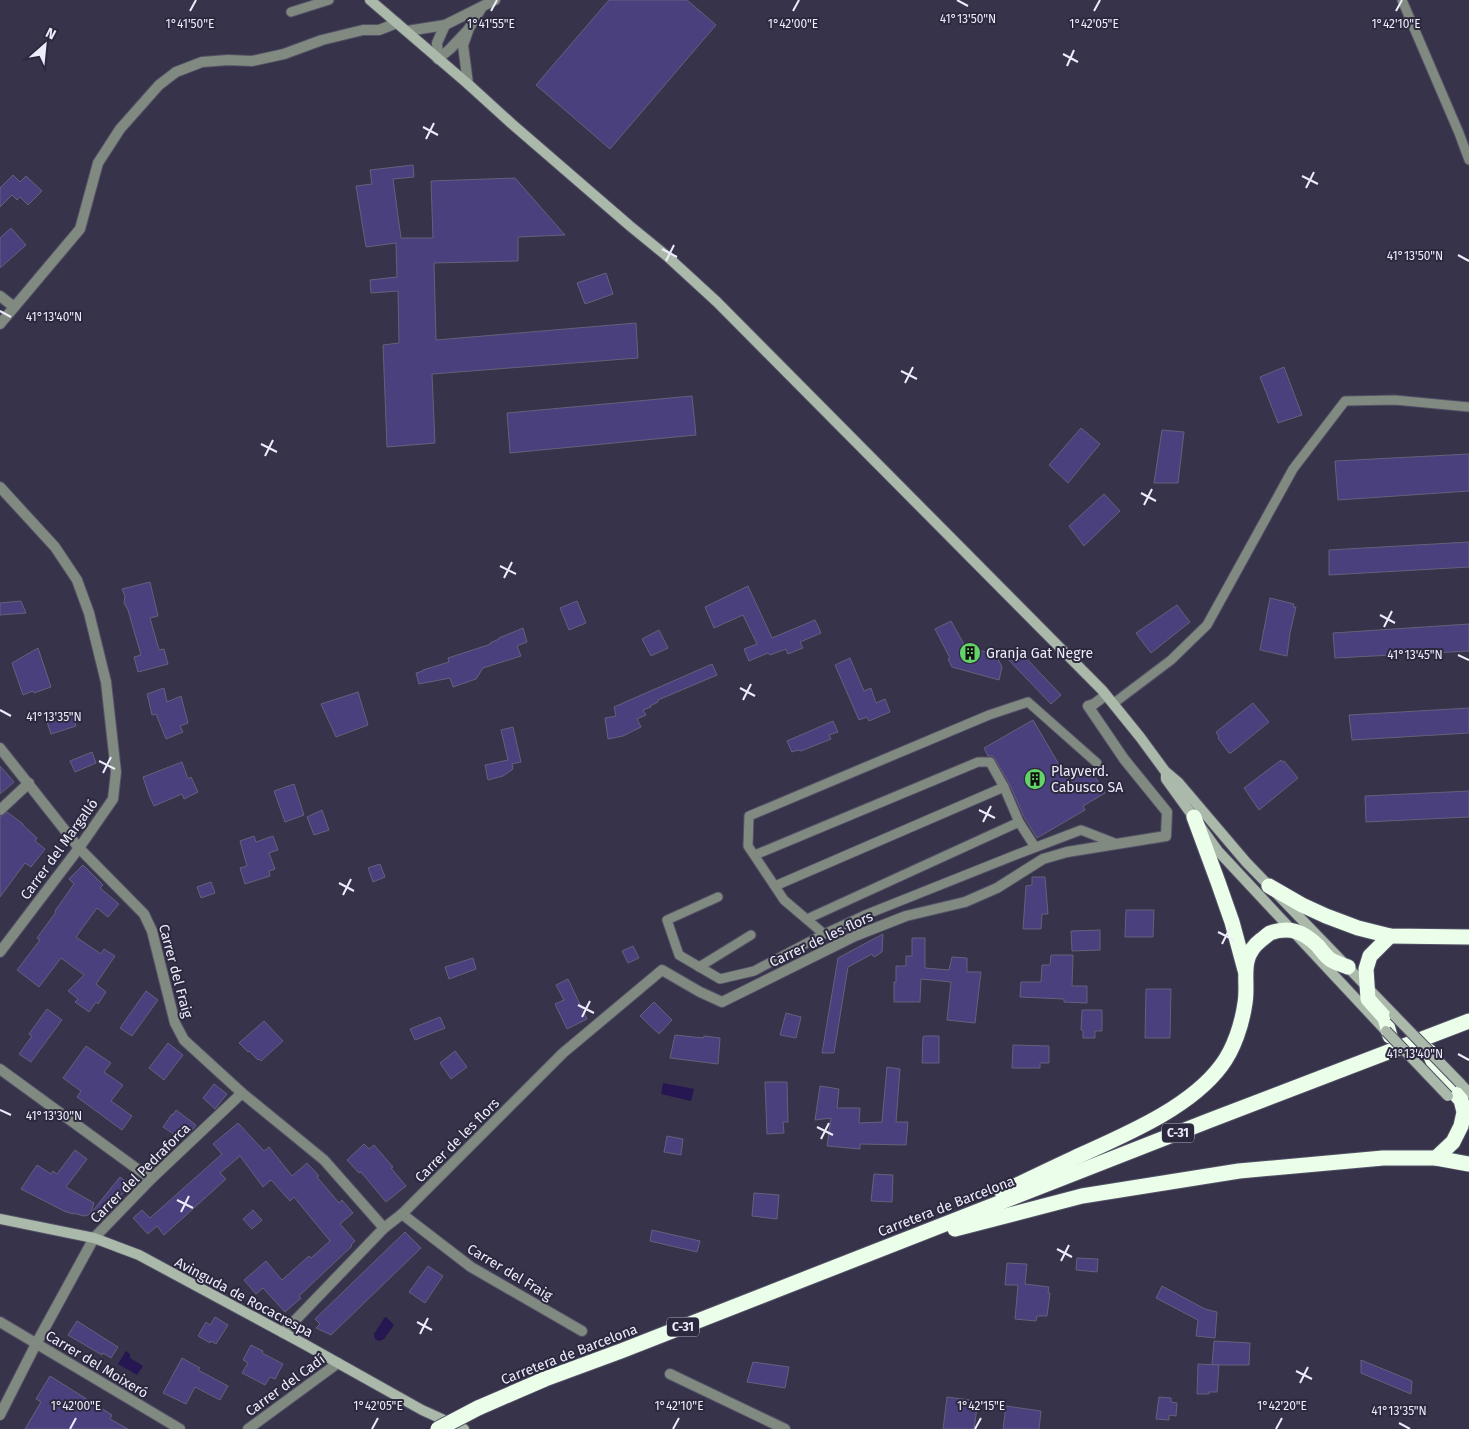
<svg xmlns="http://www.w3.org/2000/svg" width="1469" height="1429" viewBox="0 0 1469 1429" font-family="'Fira Sans',sans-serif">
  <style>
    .water { fill: #261651 }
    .building { fill: #4b407e; stroke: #64617b }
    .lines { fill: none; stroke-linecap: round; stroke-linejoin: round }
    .lane-casing { stroke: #535166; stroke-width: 11 }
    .street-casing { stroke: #535166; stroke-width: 12 }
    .secondary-casing { stroke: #535166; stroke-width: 12 }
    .highway-casing { stroke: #535166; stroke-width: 17 }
    .lane { stroke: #818a80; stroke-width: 9 }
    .street { stroke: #818a80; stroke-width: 10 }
    .secondary { stroke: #aab9aa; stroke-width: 10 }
    .highway { stroke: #ebfeea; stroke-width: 15 }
    .secondary-bridge-casing { stroke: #535166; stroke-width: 12; stroke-linecap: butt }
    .highway-bridge-casing { stroke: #535166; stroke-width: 17; stroke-linecap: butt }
    .secondary-bridge { stroke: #aab9aa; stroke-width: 10 }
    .highway-bridge { stroke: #ebfeea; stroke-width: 15 }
    .ticks { fill: none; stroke: #edecfb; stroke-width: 2 }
    .labels { text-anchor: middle; stroke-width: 4; stroke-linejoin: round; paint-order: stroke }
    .shield { fill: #2c293f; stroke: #b3b2c3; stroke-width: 1 }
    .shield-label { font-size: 12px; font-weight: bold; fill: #edecfb }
    .poi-label { font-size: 14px; fill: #edecfb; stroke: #2c293f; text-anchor: start }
    .street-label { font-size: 14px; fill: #edecfb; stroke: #2c293f }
    .ticks-label { font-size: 12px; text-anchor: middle; fill: #edecfb; stroke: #2c293f; stroke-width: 4; stroke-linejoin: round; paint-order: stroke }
  </style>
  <rect width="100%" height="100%" fill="#36334a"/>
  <g class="water">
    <polygon points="663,1083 694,1089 691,1101 661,1094"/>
    <polygon points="385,1317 386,1317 394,1325 384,1339 379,1341 375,1339 374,1334"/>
    <polygon points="126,1351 130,1354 130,1358 143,1366 137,1375 118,1364"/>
  </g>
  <g class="building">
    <polygon points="609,0 687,0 716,25 610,149 536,85"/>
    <polygon points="413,165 414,177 393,179 401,238 433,238 431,181 515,178 565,235 518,237 518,261 434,263 436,340 636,323 638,358 432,374 435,443 387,447 383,345 399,343 398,291 371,293 370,280 397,277 396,243 366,247 356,186 372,184 370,170"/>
    <polygon points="13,175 20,182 26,176 42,191 28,205 20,197 17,200 12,195 0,207 0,188"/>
    <polygon points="11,228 26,245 0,268 0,238"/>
    <polygon points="606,273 613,294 585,304 577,283"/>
    <polygon points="1284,367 1302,415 1278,423 1260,377"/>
    <polygon points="692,396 696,435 510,453 507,413"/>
    <polygon points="1081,428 1100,444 1068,483 1049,465"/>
    <polygon points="1162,430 1184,432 1178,483 1154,483"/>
    <polygon points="1469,454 1469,491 1338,500 1335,461"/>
    <polygon points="1104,494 1120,511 1084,546 1069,526"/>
    <polygon points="1469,542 1469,567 1329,575 1329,550"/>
    <polygon points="150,582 158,616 150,618 159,650 164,649 168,664 138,672 134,657 141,655 128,610 124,603 125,596 122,589"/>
    <polygon points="748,586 772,638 815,620 821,633 800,642 803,648 788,654 786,649 770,655 768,653 749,661 744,649 757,644 743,615 714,628 705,607"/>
    <polygon points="1270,598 1294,604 1293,607 1296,607 1290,633 1287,656 1260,650"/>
    <polygon points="21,601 26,613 0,615 0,603"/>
    <polygon points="577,601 586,623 569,630 560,608"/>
    <polygon points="1177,605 1190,622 1151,653 1136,633"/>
    <polygon points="951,621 965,646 996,655 1002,667 999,680 952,667 948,659 950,658 935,629"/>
    <polygon points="1469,624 1469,651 1335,658 1333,633"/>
    <polygon points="523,628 527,642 517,646 521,656 483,668 476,679 453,687 450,678 419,684 416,673 423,671 423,670 449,662 448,658 491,644 490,643 499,639 499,638"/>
    <polygon points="659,630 668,648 651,656 642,639"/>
    <polygon points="38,648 51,687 34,693 33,691 23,695 12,663"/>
    <polygon points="1003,654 1025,657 1061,695 1051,704"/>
    <polygon points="850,658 864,691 871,688 876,703 885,699 890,712 869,721 867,717 859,720 835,665"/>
    <polygon points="712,664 717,675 658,700 658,702 650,706 651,707 643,710 646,715 637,719 641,727 623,736 608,739 605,718 616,716 614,707"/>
    <polygon points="164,688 167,702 181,696 188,723 180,726 183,732 166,739 156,714 152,715 147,694"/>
    <polygon points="358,692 368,725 336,737 321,704"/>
    <polygon points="1253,703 1269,722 1231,753 1229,753 1218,738 1219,737 1216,732"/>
    <polygon points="1469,708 1469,733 1352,740 1349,715"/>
    <polygon points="71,710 76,726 51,734 45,716 61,711 62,713"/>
    <polygon points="1033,720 1068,780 1089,767 1105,793 1083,806 1085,810 1037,838 1024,817 1010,785 995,759 993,756 988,756 984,748"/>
    <polygon points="833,721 838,732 829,735 831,739 801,751 798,750 792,752 787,741"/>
    <polygon points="513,727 521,762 512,764 513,769 503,776 488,780 485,765 508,760 501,730"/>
    <polygon points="92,752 96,763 75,772 70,761"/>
    <polygon points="1281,760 1282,762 1284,761 1298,778 1259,810 1244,788"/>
    <polygon points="182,762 188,779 191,777 198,792 184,799 182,794 154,806 149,795 143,777"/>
    <polygon points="0,766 14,782 0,794"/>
    <polygon points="294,784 304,815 285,822 274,791"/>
    <polygon points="1469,791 1469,817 1366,822 1365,796"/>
    <polygon points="322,810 329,830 314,835 307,817"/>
    <polygon points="7,812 23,824 23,825 37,838 35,841 45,849 31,867 25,863 0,897 0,817"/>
    <polygon points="254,836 256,842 273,836 278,850 269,853 275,869 269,871 270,876 245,884 240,868 247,866 240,841"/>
    <polygon points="380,864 385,877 373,882 368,868"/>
    <polygon points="83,865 103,885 100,888 119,904 108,917 97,908 76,937 101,954 104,949 115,956 96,984 106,992 98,1004 96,1002 89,1012 75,1002 78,999 68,991 84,975 61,958 39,987 17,970 40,940 37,938 56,912 55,911 74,884 69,879"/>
    <polygon points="1032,877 1045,877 1048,914 1042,914 1041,929 1023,929 1026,886 1032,885"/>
    <polygon points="211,882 215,893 201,898 197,887"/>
    <polygon points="1126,910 1154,910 1153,937 1125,937"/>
    <polygon points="1100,930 1100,950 1072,951 1071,931"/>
    <polygon points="883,934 882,952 874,957 872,954 848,967 834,1053 822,1053 838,958"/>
    <polygon points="912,938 925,938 925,968 949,970 952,957 967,958 967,972 981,972 975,1023 947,1020 951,982 921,979 920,1002 894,1002 894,982 896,982 896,966 906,966 906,956 912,956"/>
    <polygon points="633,946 639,958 628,963 622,951"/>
    <polygon points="1051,955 1073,955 1072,986 1087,986 1087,1003 1064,1002 1064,999 1020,997 1021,982 1041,982 1042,965 1050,965"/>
    <polygon points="473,958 476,969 449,979 445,967"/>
    <polygon points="568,979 587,1019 567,1029 555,1004 564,1000 556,985"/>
    <polygon points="1146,989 1171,989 1170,1038 1145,1038"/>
    <polygon points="146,991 158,1000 132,1036 120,1028"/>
    <polygon points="654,1002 672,1020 659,1034 640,1016"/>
    <polygon points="47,1009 62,1020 31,1062 19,1054 32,1036 29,1034"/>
    <polygon points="1082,1010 1102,1010 1102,1031 1095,1031 1095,1038 1083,1038 1083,1030 1081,1030"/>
    <polygon points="786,1013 801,1017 796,1038 780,1035"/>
    <polygon points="440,1017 445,1028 415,1040 410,1029"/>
    <polygon points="264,1021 283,1041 261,1061 259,1059 258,1060 249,1051 248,1052 239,1043"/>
    <polygon points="675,1035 703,1038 704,1036 720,1038 718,1064 670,1058"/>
    <polygon points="925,1036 939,1036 939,1063 922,1063 923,1037"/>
    <polygon points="168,1043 183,1055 164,1080 149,1068"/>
    <polygon points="1013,1045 1049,1046 1049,1063 1040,1063 1040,1068 1012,1068"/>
    <polygon points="86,1046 111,1063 104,1072 123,1085 111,1101 132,1116 122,1130 77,1097 81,1091 63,1078"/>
    <polygon points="455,1051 467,1067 451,1079 440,1063"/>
    <polygon points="887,1067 900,1069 896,1122 908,1122 906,1145 860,1144 860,1149 827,1146 831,1118 815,1120 820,1086 839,1089 837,1108 860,1108 859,1123 882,1122"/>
    <polygon points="765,1082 787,1082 788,1122 783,1122 784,1133 767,1134"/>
    <polygon points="214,1084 227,1094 215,1109 203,1098"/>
    <polygon points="176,1110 196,1125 189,1134 185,1132 181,1139 163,1127 172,1114 173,1115"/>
    <polygon points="238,1123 264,1151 269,1147 292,1176 307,1163 319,1176 317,1177 339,1203 342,1200 353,1213 340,1224 355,1241 351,1245 352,1246 299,1296 301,1298 285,1312 263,1288 256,1294 244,1280 266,1261 282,1280 309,1256 311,1258 330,1241 294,1197 290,1201 271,1180 263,1187 240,1156 220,1173 226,1179 164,1235 157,1226 148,1234 133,1218 142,1210 150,1218 222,1154 213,1144"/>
    <polygon points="667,1136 683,1139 681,1155 664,1152"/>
    <polygon points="364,1144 369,1149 374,1145 393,1167 391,1168 406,1186 386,1202 361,1172 359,1173 347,1160"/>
    <polygon points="75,1150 87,1159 66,1187 94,1203 91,1212 88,1215 84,1216 73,1213 73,1214 64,1211 21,1189 37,1165 51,1174 53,1171 57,1174"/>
    <polygon points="874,1174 893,1175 892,1202 871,1201"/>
    <polygon points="120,1177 132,1186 94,1216 91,1213"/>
    <polygon points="754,1193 779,1195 777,1219 752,1216"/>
    <polygon points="253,1210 262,1220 252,1229 243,1219"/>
    <polygon points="652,1230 700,1241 697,1252 650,1241"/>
    <polygon points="405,1232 421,1248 331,1335 316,1328 320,1324 315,1319"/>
    <polygon points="1077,1258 1098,1259 1097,1272 1076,1270"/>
    <polygon points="1007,1263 1027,1264 1025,1284 1049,1287 1048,1293 1050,1293 1047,1316 1037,1316 1036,1321 1015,1319 1018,1285 1005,1285"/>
    <polygon points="428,1266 443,1276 425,1303 409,1292"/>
    <polygon points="1162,1286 1205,1309 1217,1312 1215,1338 1196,1336 1198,1320 1156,1298"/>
    <polygon points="215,1317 228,1325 216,1344 211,1341 210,1343 198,1336 206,1322 210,1325"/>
    <polygon points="77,1321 118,1347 111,1358 103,1353 102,1355 68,1335"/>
    <polygon points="1214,1341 1250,1343 1249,1365 1212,1365"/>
    <polygon points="251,1345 263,1351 262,1353 283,1364 275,1379 270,1377 265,1385 242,1373 248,1363 243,1360"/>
    <polygon points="182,1358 200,1368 198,1370 228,1386 220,1400 195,1387 186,1404 163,1393"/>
    <polygon points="1361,1360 1412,1381 1411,1394 1361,1373"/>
    <polygon points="753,1362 789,1367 785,1388 747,1382"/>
    <polygon points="1198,1364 1219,1365 1217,1392 1209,1392 1209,1394 1197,1394"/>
    <polygon points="50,1376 112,1415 110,1419 128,1429 25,1429 41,1402 36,1399"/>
    <polygon points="947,1397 978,1401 974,1429 943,1429"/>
    <polygon points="1159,1397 1171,1398 1171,1402 1177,1403 1176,1416 1169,1415 1169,1420 1156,1419"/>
    <polygon points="1006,1406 1041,1411 1039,1429 1003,1429"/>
  </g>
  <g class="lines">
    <g class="lane-casing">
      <g id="lane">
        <polyline points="1402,0 1459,133 1469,160"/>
        <polyline points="291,12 329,0"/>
        <polyline points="1114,703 1171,660 1207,625 1293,469 1345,401 1395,400 1469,407"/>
        <polyline points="755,855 978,762 990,762 1004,787 1019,822 1035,847"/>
        <polyline points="775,886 1004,787"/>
        <polyline points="718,897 667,920 679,955 720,979 754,971 824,934 865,915 1018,854 1081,830 1117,844"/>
        <polyline points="807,919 1019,822"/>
        <polyline points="824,934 784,900 748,846 749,816 989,715 1028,702 1097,763"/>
        <polyline points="699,967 751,935"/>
      </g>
    </g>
    <g class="street-casing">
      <g id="street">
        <polyline points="407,31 445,25 495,0"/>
        <polyline points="468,31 463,45 468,84"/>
        <polyline points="438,59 450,49 468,30 482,7"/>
        <polyline points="438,59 437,43 445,25"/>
        <polyline points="0,296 14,307"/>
        <polyline points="0,324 80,229 98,163 120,129 159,85 176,72 202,62 228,60 252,61 284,54 322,40 363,30 379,30 397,23"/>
        <polyline points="0,487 55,547 77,580 89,613 106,682 116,772 113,799 79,848 0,952"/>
        <polyline points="0,748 79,848 144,914 152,931 175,1023 184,1040 242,1093 324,1160 384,1228"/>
        <polyline points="0,810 29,783"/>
        <polyline points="0,1069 151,1179"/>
        <polyline points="402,1214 471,1267 582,1331"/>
        <polyline points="0,1322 180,1429"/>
        <polyline points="283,1333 384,1228 402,1214 563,1053 662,970 700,992 722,1002 855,936 906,916 965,902 997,888 1043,859 1067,852 1166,836 1167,812 1124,759 1088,706 1094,704 1106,695"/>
        <polyline points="670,1374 785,1429"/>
        <polyline points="0,1415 36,1344 94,1238 151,1179 242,1093"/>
        <polyline points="248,1429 338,1363"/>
      </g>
    </g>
    <g class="secondary-casing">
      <g id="secondary">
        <polyline points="370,0 468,84 512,124 630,226 668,257 717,302 1102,690 1140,737 1165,771 1178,782 1246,862 1394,1015"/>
        <polyline points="1166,775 1166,779 1218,851 1386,1031"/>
        <polyline points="1460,1083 1469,1093"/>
        <polyline points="0,1219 94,1238 139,1255 304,1344 422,1410 464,1429"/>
      </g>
    </g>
    <g class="highway-casing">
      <g id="highway">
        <polyline points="1194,817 1218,882 1232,922 1245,970"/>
        <polyline points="1269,886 1302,905 1326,916 1358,928 1390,936 1469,937"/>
        <polyline points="1390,936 1370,956 1366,969 1368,999 1385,1018 1390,1036"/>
        <polyline points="1429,1051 1438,1074 1461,1100 1464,1112 1461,1126 1453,1142 1436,1158"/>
        <path d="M 1002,1192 C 1026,1181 1050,1169 1074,1158 C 1122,1136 1189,1109 1221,1066 C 1234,1049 1242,1024 1245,1003 C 1249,980 1238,958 1261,940 C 1264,938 1267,935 1270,933 C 1290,926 1304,932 1318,946 C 1322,951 1326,957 1331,960 C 1336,963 1343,965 1348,967"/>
        <polyline points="955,1229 1082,1196 1239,1171 1383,1158 1436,1158 1469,1164"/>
        <polyline points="478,1408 545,1379 621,1351 1208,1121 1469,1021"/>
      </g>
    </g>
    <use href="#lane" class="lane"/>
    <use href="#street" class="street"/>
    <use href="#secondary" class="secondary"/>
    <use href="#highway" class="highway"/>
    <g class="secondary-bridge-casing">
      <g id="secondary-bridge">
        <polyline points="1394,1015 1460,1083"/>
        <polyline points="1386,1031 1448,1096"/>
      </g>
    </g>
    <g class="highway-bridge-casing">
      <polyline id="highway-bridge" points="438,1429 478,1408"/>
    </g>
    <use href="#secondary-bridge" class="secondary-bridge"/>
    <use href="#highway-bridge" class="highway-bridge"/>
  </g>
  <path class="ticks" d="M 957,0 L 968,6M 190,11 L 196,0M 491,11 L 497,0M 793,11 L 799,0M 1094,11 L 1100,0M 1396,11 L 1402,0M 1063,54 L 1078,62M 1067,66 L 1074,50M 423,127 L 438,135M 426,139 L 434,123M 1302,176 L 1318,184M 1306,188 L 1314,172M 662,249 L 677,257M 1458,255 L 1469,261M 666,261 L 674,245M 0,311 L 11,317M 901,371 L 917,379M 905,383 L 913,367M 261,444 L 277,452M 265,456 L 273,440M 1141,493 L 1156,501M 1144,505 L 1152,489M 500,566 L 516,574M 504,578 L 512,562M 1380,615 L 1395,623M 1384,627 L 1392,611M 1458,655 L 1469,660M 740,688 L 755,696M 743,700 L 751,684M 0,710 L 11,716M 99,761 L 115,769M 103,773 L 111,757M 979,810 L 995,818M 983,822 L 991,806M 339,883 L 354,891M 343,895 L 351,879M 1218,932 L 1234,940M 1222,944 L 1230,928M 578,1005 L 594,1013M 582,1017 L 590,1001M 1458,1054 L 1469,1060M 0,1110 L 11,1115M 817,1127 L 833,1135M 821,1139 L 829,1123M 177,1200 L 193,1208M 181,1212 L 189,1196M 1057,1249 L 1072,1257M 1061,1261 L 1069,1245M 417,1322 L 432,1330M 420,1334 L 428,1318M 1296,1371 L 1312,1379M 1300,1383 L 1308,1367M 1399,1423 L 1410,1429M 70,1429 L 76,1418M 372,1429 L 378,1418M 673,1429 L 679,1418M 975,1429 L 981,1418M 1276,1429 L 1282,1418"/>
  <defs>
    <g id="building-disc" transform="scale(1.125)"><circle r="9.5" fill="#63d468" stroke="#2c293f"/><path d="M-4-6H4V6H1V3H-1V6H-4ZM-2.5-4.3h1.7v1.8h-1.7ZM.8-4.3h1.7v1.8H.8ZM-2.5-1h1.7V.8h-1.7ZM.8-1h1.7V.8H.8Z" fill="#111"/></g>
  </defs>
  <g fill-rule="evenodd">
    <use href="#building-disc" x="970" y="653"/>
    <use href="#building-disc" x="1035" y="779"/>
  </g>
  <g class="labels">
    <g class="shield">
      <rect x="1162" y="1123.5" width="32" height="19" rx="4"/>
      <rect x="667" y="1317.5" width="32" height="19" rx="4"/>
    </g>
    <g class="shield-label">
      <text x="1178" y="1137">C-31</text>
      <text x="683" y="1331">C-31</text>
    </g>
    <g class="poi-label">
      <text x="986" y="658">Granja Gat Negre</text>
      <text x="1051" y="776">Playverd.<tspan x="1051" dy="16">Cabusco SA</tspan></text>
    </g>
    <g class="street-label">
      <text transform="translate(59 849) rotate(-54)" y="5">Carrer del Margalló</text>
      <text transform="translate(821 939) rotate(-25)" y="5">Carrer de les flors</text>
      <text transform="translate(176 971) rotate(75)" y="5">Carrer del Fraig</text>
      <text transform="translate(457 1140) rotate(-45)" y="5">Carrer de les flors</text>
      <text transform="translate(140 1173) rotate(-45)" y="5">Carrer del Pedraforca</text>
      <text transform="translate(946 1206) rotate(-21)" y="5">Carretera de Barcelona</text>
      <text transform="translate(510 1272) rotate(31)" y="5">Carrer del Fraig</text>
      <text transform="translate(244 1297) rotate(28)" y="5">Avinguda de Rocacrespa</text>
      <text transform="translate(569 1354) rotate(-21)" y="5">Carretera de Barcelona</text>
      <text transform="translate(97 1364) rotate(31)" y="5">Carrer del Moixeró</text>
      <text transform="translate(285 1385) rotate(-36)" y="5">Carrer del Cadí</text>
    </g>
  </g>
  <g class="ticks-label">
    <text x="968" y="23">41°13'50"N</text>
    <text x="190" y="28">1°41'50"E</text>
    <text x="491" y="28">1°41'55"E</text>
    <text x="793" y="28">1°42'00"E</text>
    <text x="1094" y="28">1°42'05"E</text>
    <text x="1396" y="28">1°42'10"E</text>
    <text x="1415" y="260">41°13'50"N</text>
    <text x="54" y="321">41°13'40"N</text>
    <text x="1415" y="659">41°13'45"N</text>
    <text x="54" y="721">41°13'35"N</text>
    <text x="1415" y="1058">41°13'40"N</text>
    <text x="54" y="1120">41°13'30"N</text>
    <text x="76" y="1410">1°42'00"E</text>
    <text x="378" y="1410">1°42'05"E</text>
    <text x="679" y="1410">1°42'10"E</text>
    <text x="981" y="1410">1°42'15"E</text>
    <text x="1282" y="1410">1°42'20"E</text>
    <text x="1399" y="1415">41°13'35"N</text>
  </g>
  <g transform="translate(45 45) rotate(27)" stroke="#2c293f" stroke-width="4" paint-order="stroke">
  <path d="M0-4L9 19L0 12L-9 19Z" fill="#edecfb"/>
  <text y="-8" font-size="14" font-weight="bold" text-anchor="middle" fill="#edecfb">N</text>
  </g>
</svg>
